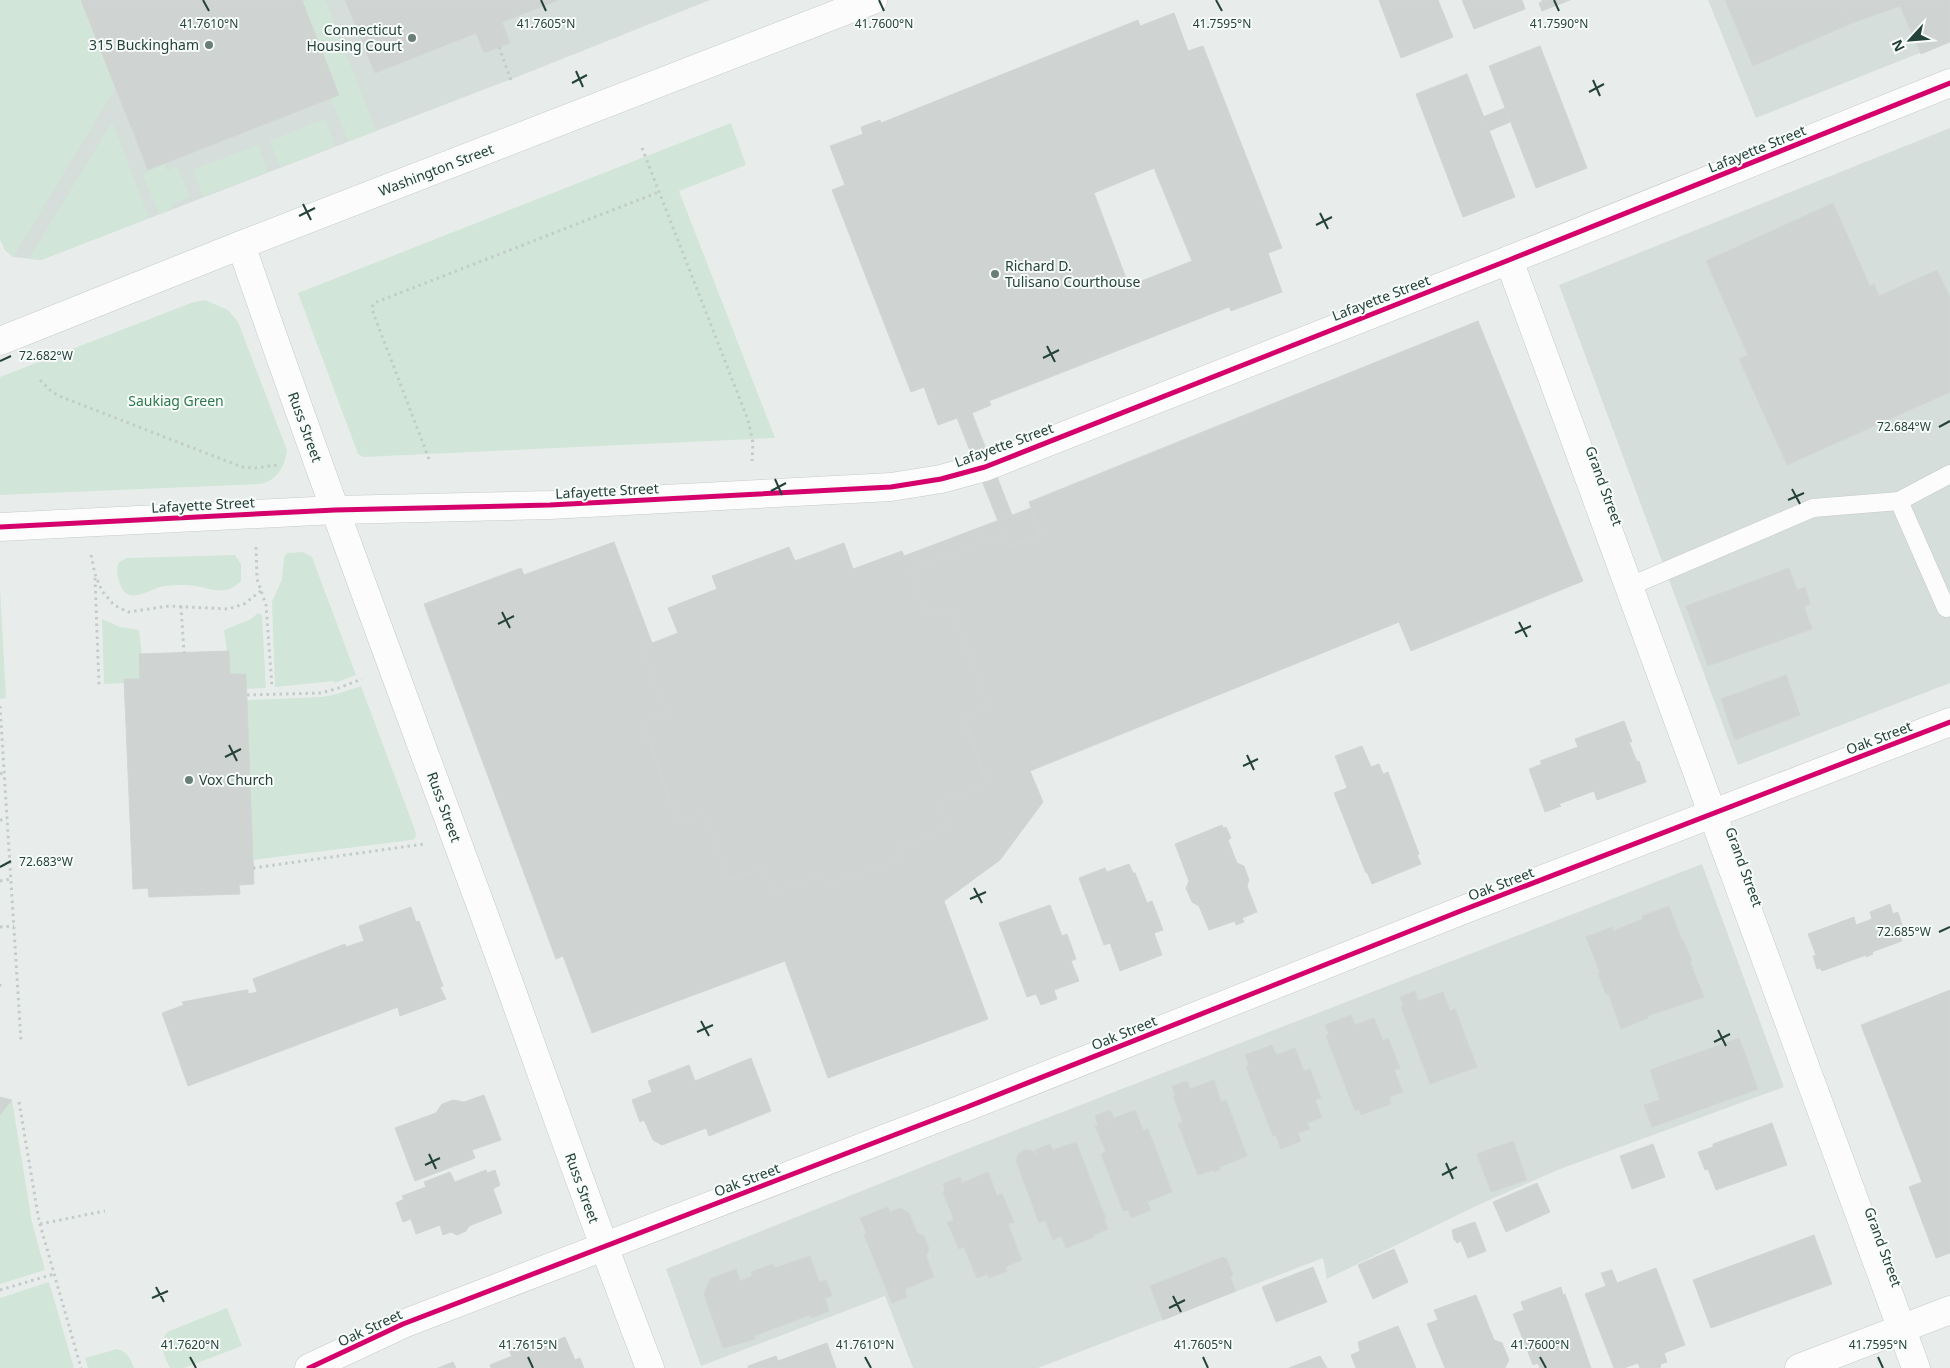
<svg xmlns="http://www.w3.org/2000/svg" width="1950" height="1368" viewBox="0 0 1950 1368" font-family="'Noto Sans',sans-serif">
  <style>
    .built { fill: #d6dedb }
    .green { fill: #d1e6d8 }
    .building { fill: #cfd4d2; stroke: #d1d6d4; fill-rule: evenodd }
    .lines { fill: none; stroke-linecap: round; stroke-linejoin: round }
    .service-casing { stroke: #c5cac8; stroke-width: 19 }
    .minor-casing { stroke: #c5cac8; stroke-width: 29 }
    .secondary-casing { stroke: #c3cbc8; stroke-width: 29 }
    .path { stroke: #c3ccca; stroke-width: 3; stroke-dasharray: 2.5 4; stroke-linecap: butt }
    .service { stroke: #fcfcfc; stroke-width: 18 }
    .minor { stroke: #fcfcfc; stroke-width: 28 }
    .secondary { stroke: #fcfcfc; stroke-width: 28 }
    .cycleway-casing { stroke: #f7fbf9; stroke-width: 8 }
    .cycleway { stroke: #d6006c; stroke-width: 5 }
    .ticks { fill: none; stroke: #24423a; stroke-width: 2 }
    .poi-dot { fill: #697e78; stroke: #f7fbf9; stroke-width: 2 }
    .labels { text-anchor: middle; stroke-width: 4; stroke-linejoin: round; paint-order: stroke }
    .poi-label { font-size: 14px; fill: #24423a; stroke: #f7fbf9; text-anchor: end }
    .street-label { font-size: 14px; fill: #24423a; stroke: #f7fbf9 }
    .park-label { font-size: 14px; fill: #2d7a4b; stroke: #f7fbf9 }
    .ticks-label { font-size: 12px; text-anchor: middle; fill: #24423a; stroke: #f7fbf9; stroke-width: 4; stroke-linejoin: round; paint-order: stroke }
  </style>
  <rect width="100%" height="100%" fill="#e8edeb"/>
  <g class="built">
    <polygon points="0,0 710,0 522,75 41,260 13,257 5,250 0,239"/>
    <polygon points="1708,0 1950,0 1950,41 1756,118"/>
    <polygon points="1950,128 1950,683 1738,765 1559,285"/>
    <polygon points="1702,864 1784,1087 1560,1169 1478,1205 1327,1279 1323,1258 1038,1368 913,1368 885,1296 701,1366 666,1269 957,1153"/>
  </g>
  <g class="green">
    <polygon points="0,0 81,0 115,88 13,257 5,250 0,239"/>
    <polygon points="309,0 325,0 376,131 348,141 331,99 339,95 302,2"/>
    <polygon points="325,119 335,146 280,167 270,141"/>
    <polygon points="112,122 149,218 41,260 29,259"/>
    <polygon points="731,123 746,165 679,191 775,438 363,457 358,454 298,293"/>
    <polygon points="258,145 268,172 203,196 193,170"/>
    <polygon points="164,163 167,171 177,167 190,197 172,204 173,208 159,214 143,175 148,172 148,170"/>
    <path d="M 205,300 L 228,310 L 238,322 L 287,450 C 285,466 278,480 260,484 L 0,495 L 0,377 L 191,303 Z"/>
    <polygon points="303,552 312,557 356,675 335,683 334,681 275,687 272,602 282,579 284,558 287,553"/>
    <path d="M 235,555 L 241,564 L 241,581 C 223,599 209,586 187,585 C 178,585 169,585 160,587 C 144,592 126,606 119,581 C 117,574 116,569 119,562 L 127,558 Z"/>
    <polygon points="0,589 6,698 0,699"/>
    <polygon points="258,613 262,615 266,688 246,689 230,674 224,630 251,619"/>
    <polygon points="102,619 120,627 139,630 142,654 140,679 125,679 125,683 104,684"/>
    <polygon points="361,686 416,833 415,838 412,840 253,860 247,700 322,697 337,694"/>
    <polygon points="12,1100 32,1222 45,1270 0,1284 0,1115"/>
    <polygon points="49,1282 74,1368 0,1368 0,1298"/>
    <path d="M 227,1308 L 242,1346 L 184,1368 L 170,1368 C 164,1355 158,1345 167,1332 Z"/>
    <path d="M 117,1349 C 128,1352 130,1358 134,1368 L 88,1368 L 85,1358 Z"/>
  </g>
  <g class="building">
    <polygon points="81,0 302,0 339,95 148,170"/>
    <polygon points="345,0 559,0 502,22 510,43 499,47 484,53 476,33 375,73"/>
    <polygon points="1379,0 1438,0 1453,37 1401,58"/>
    <polygon points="1462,0 1522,0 1525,9 1474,29"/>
    <polygon points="1542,0 1570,0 1542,11 1539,3 1542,2"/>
    <polygon points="1725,0 1841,0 1852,23 1753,66"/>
    <polygon points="1841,0 1950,0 1950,42 1921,54 1900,6 1852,23"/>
    <path d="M 1174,13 L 1188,51 L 1203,46 L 1282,248 L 1268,253 L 1282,292 L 1231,311 L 1229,307 L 989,401 L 991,405 L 972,413 L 1012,515 L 998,521 L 957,418 L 938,425 L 924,387 L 911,392 L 832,190 L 845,185 L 830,146 L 863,134 L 861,127 L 880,120 L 881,123 L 1138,20 L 1140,26 ZM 1154,168 L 1192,261 L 1129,286 L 1094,193 Z"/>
    <polygon points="1540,46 1587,168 1536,188 1489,66"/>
    <polygon points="1467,74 1515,197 1463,217 1416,94"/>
    <polygon points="1505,108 1510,122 1489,131 1483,117"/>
    <polygon points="1833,203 1870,286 1874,284 1879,296 1937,270 1950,297 1950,392 1787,465 1739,359 1748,355 1706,261"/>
    <polygon points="1478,321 1583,581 1411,651 1399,622 1030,771 1043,802 1000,860 944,901 988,1019 828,1078 785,961 592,1033 563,956 556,959 424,604 521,568 524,575 614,542 652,643 642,647 667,713 642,723 679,823 704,814 729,880 764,867 774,893 822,875 826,886 905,857 901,846 949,828 940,802 988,784 963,718 989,708 952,608 926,617 909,571 1003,534 1008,547 1041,535 1029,502"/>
    <polygon points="1031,508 1041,535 1008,547 1003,534 909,571 926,617 952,608 989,708 963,718 988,784 940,802 949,828 901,846 905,857 826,886 822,875 774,893 764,867 729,880 704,814 679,823 642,723 667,713 642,647 678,633 668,608 717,589 712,576 789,547 795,561 844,543 853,569 902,551 904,556"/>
    <polygon points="1789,568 1797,590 1805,587 1810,604 1804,607 1812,629 1708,666 1686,606"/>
    <polygon points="229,651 230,674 246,674 254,884 239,885 240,894 149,897 148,888 133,889 124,679 140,679 139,654"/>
    <polygon points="1786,675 1800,715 1735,740 1721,699"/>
    <polygon points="1624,721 1632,742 1629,742 1637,762 1639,761 1646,782 1597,800 1594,791 1559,804 1561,806 1545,812 1529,769 1542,764 1540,761 1578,747 1575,739"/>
    <polygon points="1362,746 1371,767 1379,764 1383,774 1388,772 1419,854 1417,855 1421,864 1372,884 1367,872 1366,873 1334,793 1347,788 1335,756"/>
    <polygon points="1222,825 1223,828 1226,827 1231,838 1228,840 1237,863 1244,866 1249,880 1247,886 1257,912 1242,918 1244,922 1236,925 1235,921 1209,930 1199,906 1192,902 1186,888 1189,881 1175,844"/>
    <polygon points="1129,864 1133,873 1135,873 1147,903 1152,901 1163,930 1154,933 1162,955 1120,971 1110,943 1104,945 1079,878 1105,868 1107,872"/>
    <polygon points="1890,904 1893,914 1898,912 1903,928 1898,929 1902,941 1872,952 1873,954 1866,957 1866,955 1822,971 1820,968 1817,969 1813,956 1816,955 1808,934 1854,917 1856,925 1872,919 1870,912"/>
    <polygon points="1050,905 1062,936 1067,934 1076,959 1071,961 1079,981 1054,990 1057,999 1041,1005 1036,994 1027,997 999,923"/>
    <polygon points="1669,906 1682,941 1683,940 1692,961 1690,962 1704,997 1648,1016 1648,1018 1621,1029 1608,993 1606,994 1598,973 1600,972 1586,937 1612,927 1613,931 1643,919 1642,916"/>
    <polygon points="411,907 416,922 419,921 443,986 440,987 446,999 400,1016 398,1007 188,1086 162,1013 184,1005 182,1002 246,990 248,990 248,994 257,992 253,979 345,944 346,947 364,941 359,926"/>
    <polygon points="1950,990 1950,1253 1936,1258 1909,1187 1922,1182 1861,1025"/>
    <polygon points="1415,991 1418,1001 1443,992 1450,1011 1455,1009 1477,1067 1430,1084 1401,1007 1404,1006 1400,997"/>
    <polygon points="1351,1015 1355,1025 1374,1018 1383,1041 1388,1038 1400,1068 1394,1070 1403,1092 1389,1097 1391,1104 1361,1115 1359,1109 1355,1111 1326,1036 1329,1034 1325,1025"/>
    <polygon points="1739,1038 1758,1089 1652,1127 1644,1105 1660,1100 1650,1070"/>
    <polygon points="1272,1045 1276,1055 1295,1048 1304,1071 1310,1069 1321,1098 1315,1100 1322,1117 1307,1123 1310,1129 1298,1133 1301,1141 1281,1149 1276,1135 1273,1136 1246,1067 1249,1065 1245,1055"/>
    <polygon points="751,1058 771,1111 709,1136 706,1128 662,1145 653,1140 644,1120 640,1122 632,1100 652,1092 648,1081 689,1065 695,1081"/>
    <polygon points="1214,1080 1221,1102 1226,1100 1247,1156 1219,1167 1220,1170 1214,1172 1213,1170 1198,1175 1178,1124 1183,1122 1173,1096 1175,1095 1172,1086 1187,1081 1190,1089"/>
    <polygon points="484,1095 501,1140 472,1150 475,1158 415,1181 395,1128 436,1113 442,1104 453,1100 464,1102"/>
    <polygon points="0,1097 12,1100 0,1115"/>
    <polygon points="1110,1110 1114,1119 1098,1125 1095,1116"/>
    <polygon points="1135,1110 1143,1131 1148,1129 1172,1192 1147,1202 1151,1210 1131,1218 1128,1210 1123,1211 1101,1154 1106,1152 1095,1126"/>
    <polygon points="1772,1123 1787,1165 1716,1190 1708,1169 1705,1170 1698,1152 1713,1147 1713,1144"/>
    <polygon points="1513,1141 1527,1180 1491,1192 1477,1154"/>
    <polygon points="1076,1142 1106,1219 1104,1219 1108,1229 1093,1235 1094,1237 1066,1248 1061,1236 1053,1240 1045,1220 1039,1223 1016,1161 1018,1155 1024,1150 1030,1150 1037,1155 1035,1150 1050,1144 1053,1150"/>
    <polygon points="1653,1144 1665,1177 1632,1189 1620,1156"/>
    <polygon points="486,1170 487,1173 495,1170 500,1185 493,1189 502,1213 469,1226 466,1231 457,1235 451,1232 443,1235 440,1225 416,1234 411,1219 403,1222 396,1203 404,1199 402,1196 426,1187 424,1182 450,1172 455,1182"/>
    <polygon points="988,1172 997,1196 1002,1194 1014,1222 1008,1224 1022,1260 1005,1267 1007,1271 989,1278 988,1274 977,1278 964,1247 959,1249 947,1222 954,1220 943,1192 945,1190 943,1184 960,1177 962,1183"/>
    <polygon points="1537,1183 1550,1212 1506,1232 1493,1202"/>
    <polygon points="888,1207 890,1212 900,1208 909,1213 917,1233 924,1236 929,1249 926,1256 934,1277 905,1289 907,1297 892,1303 864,1235 867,1234 860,1218"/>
    <polygon points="1475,1222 1486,1251 1468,1258 1461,1241 1457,1243 1455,1240 1454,1240 1452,1230"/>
    <polygon points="1814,1235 1832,1284 1711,1328 1693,1280"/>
    <polygon points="1394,1249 1408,1282 1373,1299 1358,1265"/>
    <polygon points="810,1256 819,1282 826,1280 832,1296 825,1298 829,1311 812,1318 810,1315 754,1336 756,1339 723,1348 704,1294 710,1279 736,1269 740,1281 753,1276 751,1272 773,1264 775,1268"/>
    <polygon points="1223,1257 1224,1259 1226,1258 1233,1275 1230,1277 1236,1291 1163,1320 1150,1286"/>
    <polygon points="1313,1267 1327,1302 1276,1322 1262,1287"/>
    <polygon points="1656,1268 1685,1345 1664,1353 1667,1362 1661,1364 1660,1368 1640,1368 1638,1363 1624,1368 1614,1368 1585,1294 1606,1286 1601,1273 1612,1270 1617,1283"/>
    <polygon points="1561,1287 1563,1295 1565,1294 1591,1368 1540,1368 1538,1363 1533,1365 1513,1314 1524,1310 1521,1302"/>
    <polygon points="1476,1295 1494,1340 1502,1343 1509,1360 1505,1368 1445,1368 1427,1324 1438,1320 1434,1310"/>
    <polygon points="1398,1326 1416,1368 1356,1368 1351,1355 1360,1351 1358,1342"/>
    <polygon points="565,1337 575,1360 580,1358 584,1368 491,1368 490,1365 512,1356 509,1351 540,1339 543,1346"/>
    <polygon points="827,1343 836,1368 748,1368 748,1366 776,1356 778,1361"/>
    <polygon points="1320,1356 1327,1368 1289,1368"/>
    <polygon points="453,1362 456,1368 438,1368"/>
  </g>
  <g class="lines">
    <g class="service-casing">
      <g id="service">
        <polyline points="1950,474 1899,501 1946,608 1950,607"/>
        <polyline points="1628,587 1813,508 1899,501"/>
      </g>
    </g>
    <g class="minor-casing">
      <g id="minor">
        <path d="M 241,245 C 319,470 402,693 485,917 C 540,1067 592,1219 650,1368"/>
        <polyline points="1509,260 1916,1368"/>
        <polyline points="0,527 335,510 550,505 891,487 941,479 985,467 1509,260 1950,83"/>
        <polyline points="309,1368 403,1324 967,1107 1463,910 1950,722"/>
        <polyline points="1799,1368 1950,1310"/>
      </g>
    </g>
    <g class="secondary-casing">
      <polyline id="secondary" points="0,341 241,245 873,0"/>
    </g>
    <g class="path">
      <polyline points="499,47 512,83"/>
      <polyline points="642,148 748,420 753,443 752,461"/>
      <polyline points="40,380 51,391 59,396 242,467 255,468 278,465"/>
      <polyline points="429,459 374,315 372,308 374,303 659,192"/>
      <polyline points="256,547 257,579 266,605 272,687"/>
      <polyline points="91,555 95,574 102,591 114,605 128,612 169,606 228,609 244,604 262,590"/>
      <polyline points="95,578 99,685"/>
      <polyline points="181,606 184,653"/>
      <polyline points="247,695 320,693 336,689 362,679"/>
      <polyline points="0,706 21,1041"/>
      <polyline points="0,774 5,772"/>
      <polyline points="0,820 7,819"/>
      <polyline points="253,868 424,844"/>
      <polyline points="0,881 11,879"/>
      <polyline points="0,927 14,926"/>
      <polyline points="0,984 0,990"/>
      <polyline points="19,1102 39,1221 81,1368"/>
      <polyline points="40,1224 105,1211"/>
      <polyline points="0,1290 54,1274"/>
    </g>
    <use href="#service" class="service"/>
    <use href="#minor" class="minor"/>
    <use href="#secondary" class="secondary"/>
    <g class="cycleway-casing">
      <g id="cycleway">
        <polyline points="0,527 335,510 550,505 891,487 941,479 985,467 1509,260 1950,83"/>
        <polyline points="309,1368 403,1324 967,1107 1463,910 1950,722"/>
      </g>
    </g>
    <use href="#cycleway" class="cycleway"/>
  </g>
  <path class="ticks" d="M 203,0 L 209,11M 541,0 L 546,11M 879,0 L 884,11M 1216,0 L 1222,11M 1554,0 L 1559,11M 576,71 L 583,87M 1593,80 L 1600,96M 572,83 L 587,75M 1589,92 L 1604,84M 303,204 L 311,220M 1320,213 L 1328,229M 299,216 L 315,208M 1316,225 L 1332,217M 1047,346 L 1055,362M 1043,358 L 1059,350M 0,361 L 11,356M 1939,427 L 1950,421M 775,479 L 782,495M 1792,489 L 1800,504M 771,491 L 786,483M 1788,500 L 1804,493M 502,612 L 510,628M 1519,622 L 1527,637M 498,624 L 514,616M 1515,633 L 1531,626M 229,745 L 237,761M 1247,755 L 1254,770M 225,757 L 241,749M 1243,766 L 1258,759M 0,867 L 11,861M 974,888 L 982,903M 970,899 L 986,892M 1939,932 L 1950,927M 701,1021 L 709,1036M 1718,1030 L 1726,1046M 697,1032 L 713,1025M 1714,1042 L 1730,1034M 429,1154 L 436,1169M 1446,1163 L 1453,1179M 425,1165 L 440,1158M 1442,1175 L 1457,1167M 156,1287 L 164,1302M 1173,1296 L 1181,1312M 152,1298 L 168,1291M 1169,1308 L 1185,1300M 190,1357 L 196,1368M 528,1357 L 533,1368M 865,1357 L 871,1368M 1203,1357 L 1208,1368M 1540,1357 L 1546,1368M 1878,1357 L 1883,1368"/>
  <g class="poi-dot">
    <circle cx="412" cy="38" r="5"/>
    <circle cx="209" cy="45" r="5"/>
    <circle cx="995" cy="274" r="5"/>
    <circle cx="189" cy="780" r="5"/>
  </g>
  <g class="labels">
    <g class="poi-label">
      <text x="402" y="35">Connecticut<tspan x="402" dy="16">Housing Court</tspan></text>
      <text x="199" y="50">315 Buckingham</text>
      <text x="1005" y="271" text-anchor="start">Richard D.<tspan x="1005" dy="16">Tulisano Courthouse</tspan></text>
      <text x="199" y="785" text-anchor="start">Vox Church</text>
    </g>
    <g class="street-label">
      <text transform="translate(1757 149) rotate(-22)" y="5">Lafayette Street</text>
      <text transform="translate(436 170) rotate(-21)" y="5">Washington Street</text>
      <text transform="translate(1381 298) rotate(-21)" y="5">Lafayette Street</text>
      <text transform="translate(305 427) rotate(70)" y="5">Russ Street</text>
      <text transform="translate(1004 445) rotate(-20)" y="5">Lafayette Street</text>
      <text transform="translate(1604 486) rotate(70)" y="5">Grand Street</text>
      <text transform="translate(607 491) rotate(-3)" y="5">Lafayette Street</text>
      <text transform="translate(203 505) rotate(-3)" y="5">Lafayette Street</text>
      <text transform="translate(1879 738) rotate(-21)" y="5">Oak Street</text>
      <text transform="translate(444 807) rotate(70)" y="5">Russ Street</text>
      <text transform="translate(1744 867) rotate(70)" y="5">Grand Street</text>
      <text transform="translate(1501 884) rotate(-21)" y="5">Oak Street</text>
      <text transform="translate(1124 1033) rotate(-22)" y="5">Oak Street</text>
      <text transform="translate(747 1180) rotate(-21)" y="5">Oak Street</text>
      <text transform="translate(582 1188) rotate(70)" y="5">Russ Street</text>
      <text transform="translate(1883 1247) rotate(70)" y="5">Grand Street</text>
      <text transform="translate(370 1328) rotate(-25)" y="5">Oak Street</text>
    </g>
    <g class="park-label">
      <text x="176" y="406">Saukiag Green</text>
    </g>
  </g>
  <g class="ticks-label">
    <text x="209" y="28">41.7610°N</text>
    <text x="546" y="28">41.7605°N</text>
    <text x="884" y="28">41.7600°N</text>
    <text x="1222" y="28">41.7595°N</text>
    <text x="1559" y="28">41.7590°N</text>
    <text x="46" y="360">72.682°W</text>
    <text x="1904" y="431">72.684°W</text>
    <text x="46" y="866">72.683°W</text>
    <text x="1904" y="936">72.685°W</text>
    <text x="190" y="1349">41.7620°N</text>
    <text x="528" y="1349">41.7615°N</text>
    <text x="865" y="1349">41.7610°N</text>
    <text x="1203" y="1349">41.7605°N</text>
    <text x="1540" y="1349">41.7600°N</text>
    <text x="1878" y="1349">41.7595°N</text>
  </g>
  <g transform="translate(1910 40) rotate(244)" stroke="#f7fbf9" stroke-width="4" paint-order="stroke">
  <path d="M0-4L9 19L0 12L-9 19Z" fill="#24423a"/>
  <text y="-8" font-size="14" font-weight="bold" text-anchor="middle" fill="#24423a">N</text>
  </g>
</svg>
